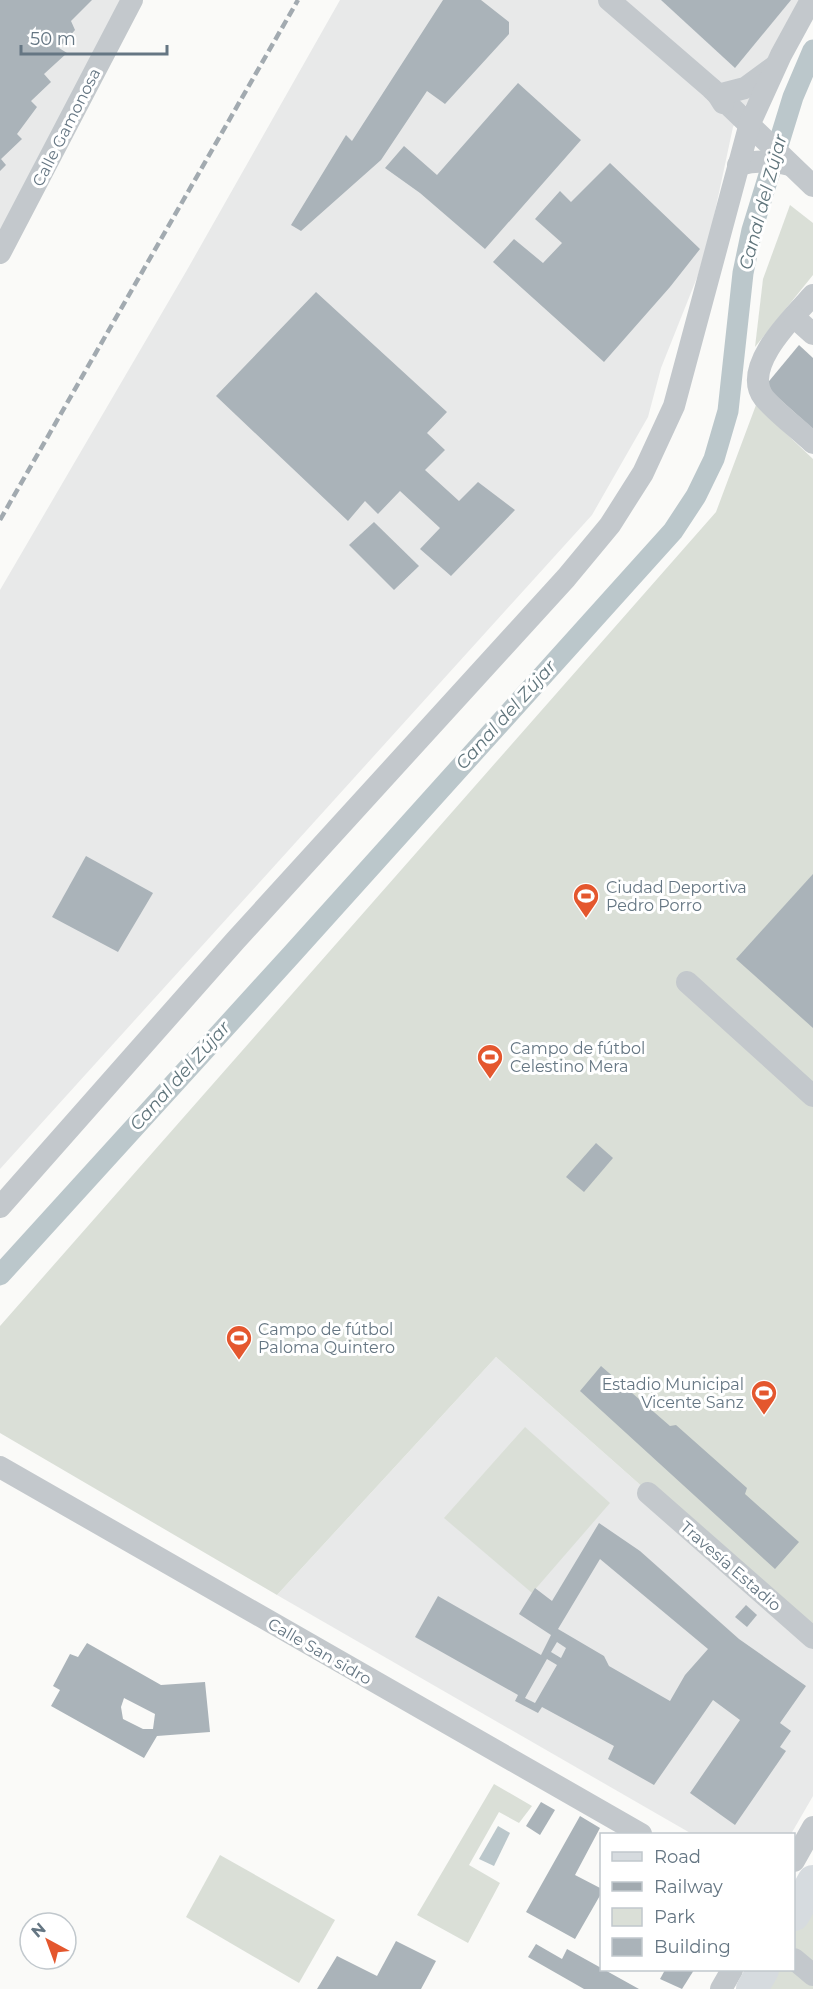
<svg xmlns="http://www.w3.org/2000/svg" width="813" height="1989" viewBox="0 0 813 1989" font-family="Montserrat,sans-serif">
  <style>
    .built { fill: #e8e9e9 }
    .green { fill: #dadfd7 }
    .water { fill: #bbc7cb }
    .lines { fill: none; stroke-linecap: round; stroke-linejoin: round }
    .canal { stroke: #bbc7cb; stroke-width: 21 }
    .building { fill: #aab3b9; fill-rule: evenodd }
    .minor { stroke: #c3c8cc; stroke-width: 22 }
    .secondary { stroke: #d6dbdf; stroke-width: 32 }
    .rail { stroke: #a2aab0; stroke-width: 4.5; stroke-dasharray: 9 4.5; stroke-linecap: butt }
    .labels { text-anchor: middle; stroke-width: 6; stroke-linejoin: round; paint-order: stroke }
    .street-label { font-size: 16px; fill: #657683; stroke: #fff }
    .poi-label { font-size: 16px; fill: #657683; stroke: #fff; text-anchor: start }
    .water-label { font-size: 18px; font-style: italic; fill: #60757c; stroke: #fff }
  </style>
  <rect width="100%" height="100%" fill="#fafaf8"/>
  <g class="built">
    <polygon points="0,0 132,0 0,253"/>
    <polygon points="340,0 807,0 733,127 711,230 698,275 661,368 648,417 592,515 0,1169 0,590 187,270"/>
    <polygon points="496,1357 813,1638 813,1796 791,1834 692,1834 277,1595"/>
  </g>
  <g class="green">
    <polygon points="790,205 813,223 813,275 755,347 763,279"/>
    <polygon points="756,405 813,459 813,1638 496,1357 277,1595 0,1433 0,1326 716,512"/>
    <polygon points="525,1427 610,1503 532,1593 444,1518"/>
    <polygon points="494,1784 532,1806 519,1823 499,1812 469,1865 500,1883 468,1943 417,1915"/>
    <polygon points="220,1855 335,1920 299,1983 186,1917"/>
    <polygon points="813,1881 813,1989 752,1989 763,1970 794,1970 794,1915"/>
  </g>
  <polygon class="water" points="498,1826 510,1833 494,1866 479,1859"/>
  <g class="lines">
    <polyline class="canal" points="0,1275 293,953 673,531 696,496 714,459 728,411 743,273 752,230 793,97 813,50"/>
  </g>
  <g class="building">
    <polygon points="0,0 92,0 71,21 75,30 59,48 67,53 44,74 51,82 31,101 37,107 17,134 22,139 1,159 6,165 0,171"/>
    <polygon points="443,0 481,0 509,22 509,34 445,104 427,91 381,160 301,231 291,225 346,135 352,141"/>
    <polygon points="661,0 791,0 735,68"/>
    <polygon points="518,83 581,140 485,249 420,193 385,168 404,146 437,175"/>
    <polygon points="610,163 700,249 670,287 604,362 493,262 514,239 543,263 562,243 535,219 560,191 571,202"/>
    <polygon points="316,292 447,412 427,433 445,450 425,470 459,501 478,482 515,510 451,576 420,549 440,528 400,491 378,514 365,501 348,521 216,396"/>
    <polygon points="799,345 813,358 813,429 765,386"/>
    <polygon points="374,522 419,566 394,590 349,545"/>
    <polygon points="86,856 153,893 118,952 52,917"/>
    <polygon points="813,874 813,1028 736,959"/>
    <polygon points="596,1143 613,1158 584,1192 566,1177"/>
    <polygon points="601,1366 670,1426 676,1425 747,1488 745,1494 799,1542 775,1569 580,1391"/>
    <path d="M 599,1523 L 640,1551 L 739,1639 L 806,1686 L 780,1723 L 791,1731 L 780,1747 L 786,1751 L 735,1825 L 690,1793 L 740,1720 L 713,1700 L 654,1785 L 608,1759 L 614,1746 L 542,1707 L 538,1713 L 515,1701 L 518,1695 L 415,1637 L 438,1596 L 541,1655 L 551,1635 L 519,1614 L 535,1588 L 552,1601 ZM 600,1559 L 708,1649 L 685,1675 L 670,1701 L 609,1666 L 604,1656 L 558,1629 ZM 557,1642 L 566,1648 L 561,1658 L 551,1652 ZM 547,1659 L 557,1665 L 535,1703 L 525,1698 Z"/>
    <polygon points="746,1605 757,1615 747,1627 735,1617"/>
    <path d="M 87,1643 L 161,1685 L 205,1682 L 210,1732 L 157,1736 L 144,1758 L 51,1706 L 60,1690 L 53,1686 L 70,1654 L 78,1657 ZM 124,1698 L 155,1714 L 153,1729 L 143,1729 L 123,1719 L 121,1707 Z"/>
    <polygon points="541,1802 555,1810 540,1835 526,1826"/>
    <polygon points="580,1816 600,1828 575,1875 602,1889 602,1892 575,1939 526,1912"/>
    <polygon points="396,1941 436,1961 421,1989 317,1989 337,1956 377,1976"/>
    <polygon points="536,1944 562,1959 567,1949 639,1989 584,1989 528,1957"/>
    <polygon points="665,1970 694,1970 682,1989 660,1979"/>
  </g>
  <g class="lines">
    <g class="minor">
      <polyline points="609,0 711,88 813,186"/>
      <polyline points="723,103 718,95 745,88 775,66"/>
      <path d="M 738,165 C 757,160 771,161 790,165"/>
      <polyline points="0,253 132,0"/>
      <path d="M 813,295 C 794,316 740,367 764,398 C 778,414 797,428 813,443"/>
      <polyline points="794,317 813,334"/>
      <polyline points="687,982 813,1096"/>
      <polyline points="0,1207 235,941 566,578 610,525 643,473 674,406 750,123 781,55 811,0"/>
      <polyline points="0,1467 641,1834"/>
      <polyline points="648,1493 813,1638"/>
      <polyline points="794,1861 813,1827"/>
      <polyline points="794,1959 813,1975"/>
      <polyline points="721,1989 732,1970"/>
    </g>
    <g class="secondary">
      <polyline points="794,1915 813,1881"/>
      <polyline points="752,1989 763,1970"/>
    </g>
    <polyline class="rail" points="0,520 298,0"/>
  </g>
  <defs>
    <g id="stadium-pin" transform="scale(1.35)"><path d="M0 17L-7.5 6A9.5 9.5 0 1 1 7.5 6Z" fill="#e4572e" stroke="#fff"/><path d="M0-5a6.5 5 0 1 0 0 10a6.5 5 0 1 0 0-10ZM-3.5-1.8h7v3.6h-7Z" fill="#fff"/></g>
  </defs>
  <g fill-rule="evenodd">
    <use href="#stadium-pin" x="586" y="896"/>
    <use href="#stadium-pin" x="490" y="1057"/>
    <use href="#stadium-pin" x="239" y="1338"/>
    <use href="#stadium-pin" x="764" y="1393"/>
  </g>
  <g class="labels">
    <g class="street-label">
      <text transform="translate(66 127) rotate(-63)" y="6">Calle Gamonosa</text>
      <text transform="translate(731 1566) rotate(41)" y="6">Travesía Estadio</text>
      <text transform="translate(320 1651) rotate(30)" y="6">Calle San sidro</text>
    </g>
    <g class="poi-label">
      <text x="606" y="893">Ciudad Deportiva<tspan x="606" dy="18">Pedro Porro</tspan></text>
      <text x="510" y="1054">Campo de fútbol<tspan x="510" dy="18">Celestino Mera</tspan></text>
      <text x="258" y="1335">Campo de fútbol<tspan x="258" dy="18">Paloma Quintero</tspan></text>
      <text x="744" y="1390" text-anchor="end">Estadio Municipal<tspan x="744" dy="18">Vicente Sanz</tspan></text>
    </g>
    <g class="water-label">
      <text transform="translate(763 202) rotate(-75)" y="6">Canal del Zújar</text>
      <text transform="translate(506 715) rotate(-48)" y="6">Canal del Zújar</text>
      <text transform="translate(180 1076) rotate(-48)" y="6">Canal del Zújar</text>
    </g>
  </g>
  <rect x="600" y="1833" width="195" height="138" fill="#ffffff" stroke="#c1c8cd" stroke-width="1.5"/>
  <rect x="612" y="1852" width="30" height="9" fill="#d6dbdf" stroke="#c1c8cd" stroke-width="1.5"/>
  <text x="654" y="1863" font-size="18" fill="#657683">Road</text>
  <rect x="612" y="1882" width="30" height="9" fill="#a2aab0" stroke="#c1c8cd" stroke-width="1.5"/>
  <text x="654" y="1893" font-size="18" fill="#657683">Railway</text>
  <rect x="612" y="1908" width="30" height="18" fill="#dadfd7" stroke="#c1c8cd" stroke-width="1.5"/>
  <text x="654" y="1923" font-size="18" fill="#657683">Park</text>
  <rect x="612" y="1938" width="30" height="18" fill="#aab3b9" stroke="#c1c8cd" stroke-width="1.5"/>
  <text x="654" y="1953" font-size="18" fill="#657683">Building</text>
  <g transform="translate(48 1941) rotate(319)"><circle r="28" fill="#ffffff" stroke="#c1c8cd" stroke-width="1.5"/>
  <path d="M0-4.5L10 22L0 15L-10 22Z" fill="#e4572e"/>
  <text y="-9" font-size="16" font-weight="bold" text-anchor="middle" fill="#657683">N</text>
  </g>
  <path d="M21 45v9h146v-9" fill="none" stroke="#657683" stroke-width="3"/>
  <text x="30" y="45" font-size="18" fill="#657683" stroke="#ffffff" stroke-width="4.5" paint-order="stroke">50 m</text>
</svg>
